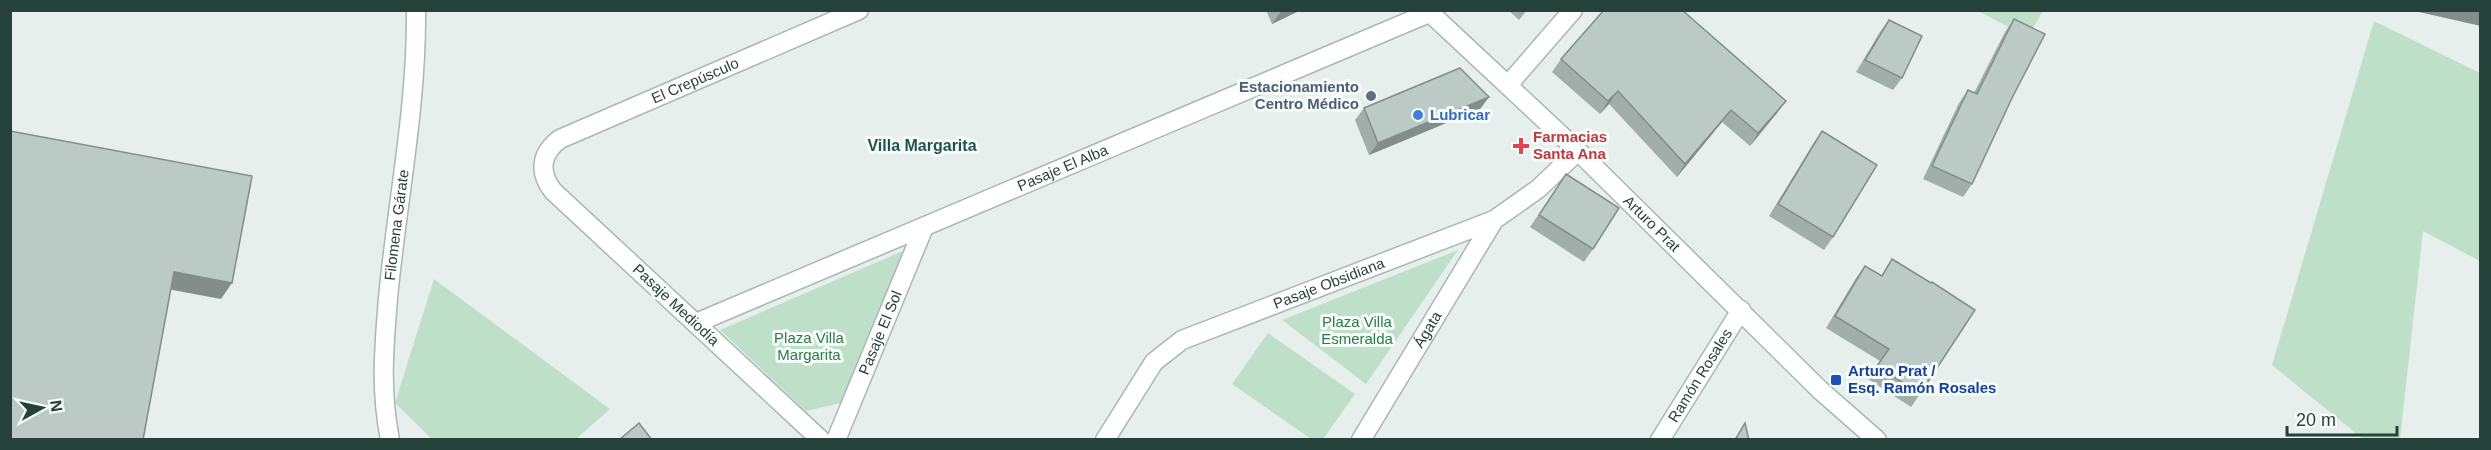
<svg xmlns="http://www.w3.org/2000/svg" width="2491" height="450" viewBox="0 0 2491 450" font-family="Arial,sans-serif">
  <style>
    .green { fill: #bfe0c8 }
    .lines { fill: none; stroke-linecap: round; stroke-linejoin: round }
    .street-casing { stroke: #a8b8b2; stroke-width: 21 }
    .secondary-casing { stroke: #a4bbb3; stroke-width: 21 }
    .street { stroke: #fff; stroke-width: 18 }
    .secondary { stroke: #fff; stroke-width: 18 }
    .wall { fill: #a1aea9 }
    .shaded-wall { fill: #838d89 }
    .building { fill: #bbcac4; stroke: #838d89; stroke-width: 1.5 }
    .service-dot { fill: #5c6f8a; stroke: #f7fbf9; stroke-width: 2 }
    .shop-dot { fill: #3f7fe0; stroke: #f7fbf9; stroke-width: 2 }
    .health-dot { fill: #e0444e; stroke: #f7fbf9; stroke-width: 2 }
    .transit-dot { fill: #1a4fb4; stroke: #f7fbf9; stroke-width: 2 }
    .labels { text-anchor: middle; stroke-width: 6; stroke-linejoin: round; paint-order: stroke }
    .street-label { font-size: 15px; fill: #24423a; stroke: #f7fbf9 }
    .service-label { font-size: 15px; font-weight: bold; fill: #4e5e75; stroke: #f7fbf9; text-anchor: end }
    .shop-label { font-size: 15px; font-weight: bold; fill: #366cbe; stroke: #f7fbf9; text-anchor: start }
    .health-label { font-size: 15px; font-weight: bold; fill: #be3a42; stroke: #f7fbf9; text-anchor: start }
    .park-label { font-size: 15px; fill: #2d7a4b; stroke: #f7fbf9 }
    .transit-label { font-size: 15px; font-weight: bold; fill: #164399; stroke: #f7fbf9; text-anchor: start }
    .neighbourhood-label { font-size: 16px; font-weight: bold; fill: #1f5548; stroke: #f7fbf9 }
  </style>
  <rect width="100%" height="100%" fill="#e6efeb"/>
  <g class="green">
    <polygon points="1978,11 2043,11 2028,37"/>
    <polygon points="2374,21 2480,73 2480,261 2423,231 2400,439 2363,439 2272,365"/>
    <polygon points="1458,250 1366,384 1282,320"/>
    <polygon points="903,251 841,403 806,411 720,330"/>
    <polygon points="434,279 610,409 576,439 432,439 395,403"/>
    <polygon points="1268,333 1355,394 1323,439 1311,439 1232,384"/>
  </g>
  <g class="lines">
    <g class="street-casing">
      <g id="street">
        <polyline points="1508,85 1573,10"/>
        <path id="s1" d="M 696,323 L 1429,13"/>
        <path id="s2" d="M 390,440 C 380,389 384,349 388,298 C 397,202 417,107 416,10"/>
        <path id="s3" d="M 821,440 L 553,191 C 538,172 541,153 560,139 L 859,10"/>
        <path id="s4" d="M 836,440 L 924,227"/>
        <path id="s5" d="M 1105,440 L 1154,362 L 1182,340 L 1494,220 L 1538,189 L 1578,151"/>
        <path id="s6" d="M 1361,440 L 1494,220"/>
      </g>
    </g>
    <g class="secondary-casing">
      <g id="secondary">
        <path id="s7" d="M 1427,10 L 1578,151 L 1820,390 L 1877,440"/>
        <path id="s8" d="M 1660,440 L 1741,310"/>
      </g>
    </g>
    <use href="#street" class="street"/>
    <use href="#secondary" class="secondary"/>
  </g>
  <g class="wall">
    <polygon points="1266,10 1301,10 1272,24"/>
    <polygon points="1508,10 1527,10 1519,20"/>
    <polygon points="2014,19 2012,98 1972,184 1963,197 1923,179 1959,103 1968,90 1974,93 2005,32"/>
    <polygon points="1889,20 1902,78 1893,90 1856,72 1880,32"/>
    <polygon points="1561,59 1786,101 1777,113 1750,146 1722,122 1677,177 1609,104 1600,114 1552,72"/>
    <polygon points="1489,97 1480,109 1369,155 1355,120 1364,108"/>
    <polygon points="1822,131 1833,237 1824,250 1769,216 1813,144"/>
    <polygon points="1566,174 1593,249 1584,262 1530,227"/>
    <polygon points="1892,259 1920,394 1911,407 1868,379 1880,361 1826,328 1856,278 1865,266 1881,276"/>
  </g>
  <g class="shaded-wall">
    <polygon points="1282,10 1301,10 1272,24"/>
    <polygon points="2410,10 2481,10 2481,26"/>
    <polygon points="1618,91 1609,104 1600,114 1608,101"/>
    <polygon points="1489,97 1480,109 1369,155 1378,143"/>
    <polygon points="1786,101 1777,113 1750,146 1758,133"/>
    <polygon points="1731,110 1722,122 1677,177 1685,164"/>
    <polygon points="174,272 232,283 221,299 162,288"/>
  </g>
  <g class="building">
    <polygon points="1604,10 1682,10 1786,101 1758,133 1731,110 1685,164 1618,91 1608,101 1561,59"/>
    <polygon points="2014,19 2045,34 2012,98 1972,184 1932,166 1968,90 1977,94"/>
    <polygon points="1889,20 1922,36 1902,78 1865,60"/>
    <polygon points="1460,68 1489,97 1378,143 1364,108"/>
    <polygon points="10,131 252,176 232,283 174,272 143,440 10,440"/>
    <polygon points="1822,131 1877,165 1833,237 1778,204"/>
    <polygon points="1566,174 1619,208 1593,249 1539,215"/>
    <polygon points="1892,259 1931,283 1932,282 1975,310 1920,394 1877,366 1889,349 1835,316 1865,266 1882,276"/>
    <polygon points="639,423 652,440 619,440"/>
    <polygon points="1745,423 1749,440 1735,440"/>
  </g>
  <circle class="service-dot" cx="1371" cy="96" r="6"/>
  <circle class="shop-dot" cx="1418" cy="115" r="6"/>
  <path class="health-dot" d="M1518 137h6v6h6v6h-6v6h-6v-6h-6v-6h6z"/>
  <rect class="transit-dot" x="1830" y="374" width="12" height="12" rx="3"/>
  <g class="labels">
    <g class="street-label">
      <text dy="5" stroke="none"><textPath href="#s3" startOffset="573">El Crepúsculo</textPath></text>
      <text dy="5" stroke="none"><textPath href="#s1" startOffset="398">Pasaje El Alba</textPath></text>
      <text dy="5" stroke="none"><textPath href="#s7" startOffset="310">Arturo Prat</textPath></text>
      <text dy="5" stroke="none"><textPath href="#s2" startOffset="216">Filomena Gárate</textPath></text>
      <text dy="5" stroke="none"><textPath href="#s5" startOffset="285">Pasaje Obsidiana</textPath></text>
      <text transform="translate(676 305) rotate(43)" y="5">Pasaje Mediodía</text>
      <text dy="5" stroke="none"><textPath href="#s6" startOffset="129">Ágata</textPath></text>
      <text dy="5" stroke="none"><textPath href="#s4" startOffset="116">Pasaje El Sol</textPath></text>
      <text dy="5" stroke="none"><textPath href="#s8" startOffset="76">Ramón Rosales</textPath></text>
    </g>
    <g class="service-label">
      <text x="1359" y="92">Estacionamiento<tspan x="1359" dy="17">Centro Médico</tspan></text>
    </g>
    <g class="shop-label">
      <text x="1430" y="120">Lubricar</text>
    </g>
    <g class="health-label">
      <text x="1533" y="142">Farmacias<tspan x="1533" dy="17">Santa Ana</tspan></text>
    </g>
    <g class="park-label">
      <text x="1357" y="327">Plaza Villa<tspan x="1357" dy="17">Esmeralda</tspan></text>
      <text x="809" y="343">Plaza Villa<tspan x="809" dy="17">Margarita</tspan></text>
    </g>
    <g class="transit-label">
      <text x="1848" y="376">Arturo Prat /<tspan x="1848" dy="17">Esq. Ramón Rosales</tspan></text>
    </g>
    <g class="neighbourhood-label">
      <text x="922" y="151">Villa Margarita</text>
    </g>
  </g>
  <rect width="2491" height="450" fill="none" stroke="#24423a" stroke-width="24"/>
  <g transform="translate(42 408) rotate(82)" stroke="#f7fbf9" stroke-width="4.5" paint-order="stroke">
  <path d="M0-4.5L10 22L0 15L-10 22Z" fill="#24423a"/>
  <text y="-9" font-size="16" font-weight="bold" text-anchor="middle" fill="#24423a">N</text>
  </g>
  <path d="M2287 426v9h110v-9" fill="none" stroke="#24423a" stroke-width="3"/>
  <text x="2296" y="426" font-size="18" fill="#24423a" stroke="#f7fbf9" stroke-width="4.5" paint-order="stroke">20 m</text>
</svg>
